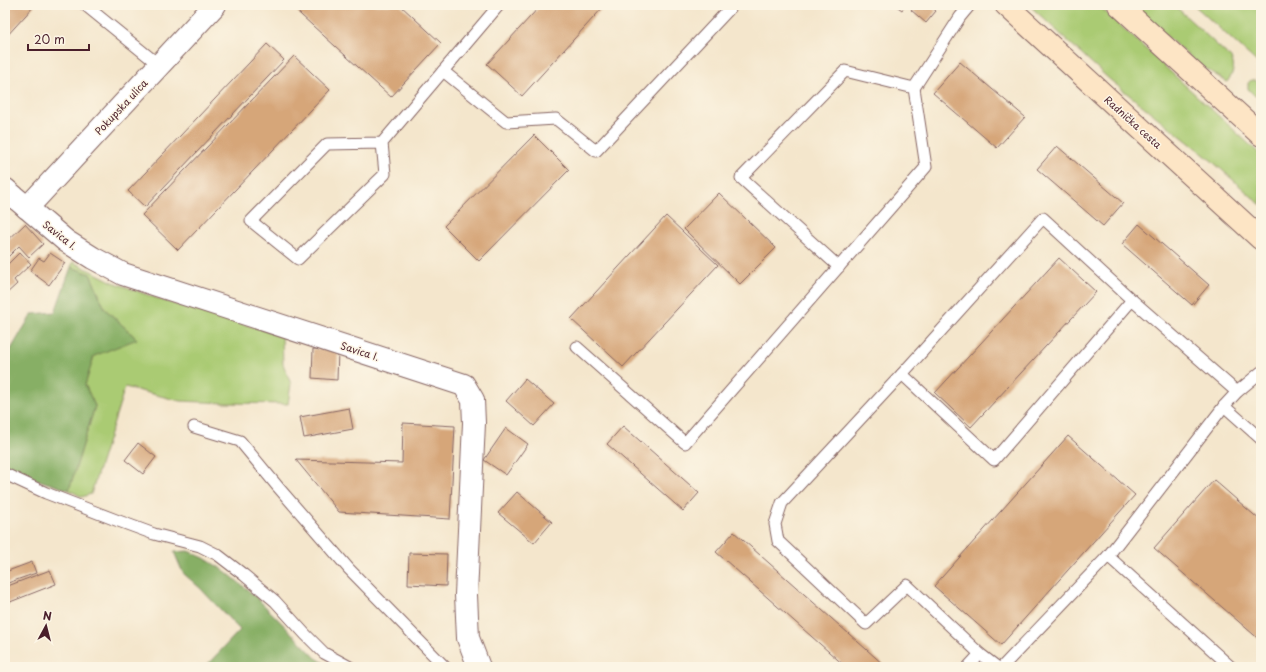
<svg xmlns="http://www.w3.org/2000/svg" width="1266" height="672" viewBox="0 0 1266 672" font-family="'Playpen Sans',sans-serif">
  <style>
    .green { fill: #aacb73; stroke: #7a754f }
    .forest { fill: #87af65; stroke: #686748 }
    .building { fill: #d6a679 }
    .lines { fill: none; stroke-linecap: round; stroke-linejoin: round }
    .service-casing { stroke: #866563; stroke-width: 13 }
    .minor-casing { stroke: #866563; stroke-width: 24 }
    .secondary-casing { stroke: #866563; stroke-width: 24 }
    .service { stroke: #fff; stroke-width: 11 }
    .minor { stroke: #fff; stroke-width: 22 }
    .secondary { stroke: #fde5c5; stroke-width: 22 }
    .labels { text-anchor: middle; stroke-width: 3; stroke-linejoin: round; paint-order: stroke }
    .street-label { font-size: 10px; fill: #4a1f2b; stroke: #fcf5e5 }
  </style>
  <rect width="100%" height="100%" fill="#fcf5e5"/>
  <filter id="ink" filterUnits="userSpaceOnUse"><feTurbulence type="fractalNoise" baseFrequency=".025" numOctaves="2"/><feDisplacementMap in="SourceGraphic" scale="8" xChannelSelector="R" yChannelSelector="G"/><feConvolveMatrix kernelMatrix="1 2 1 2 8 2 1 2 1" color-interpolation-filters="sRGB"/></filter>
  <filter id="wash" filterUnits="userSpaceOnUse"><feTurbulence type="fractalNoise" baseFrequency=".012" numOctaves="4" result="noise"/><feDisplacementMap in="SourceGraphic" scale="16" xChannelSelector="R" yChannelSelector="G"/><feGaussianBlur stdDeviation="0.9" result="paint"/><feColorMatrix in="noise" values="0 0 0 0 0 0 0 0 0 0 0 0 0 0 0 0 0 1.4 0 .05"/><feComposite in="paint" operator="in"/></filter>
  <g filter="url(#wash)">
    <rect width="100%" height="100%" fill="#f4e6cc"/>
    <g class="green">
      <polygon points="1029,5 1098,5 1261,155 1261,205 1212,161 1109,79"/>
      <path d="M 1131,5 L 1174,5 L 1231,58 C 1236,68 1233,73 1227,82 L 1198,64 Z"/>
      <polygon points="1194,5 1261,5 1261,66"/>
      <polygon points="1251,80 1255,80 1261,86 1261,93 1259,91 1255,96 1248,89 1248,83"/>
      <polygon points="73,262 113,282 167,302 282,335 283,364 291,384 288,404 225,403 180,401 125,387 91,494 82,497 69,490 95,406 85,385 94,356 136,338 105,309 90,274 71,267"/>
    </g>
    <g class="forest">
      <polygon points="71,267 90,274 105,309 137,339 94,356 85,385 95,406 69,490 35,479 5,464 5,359 32,314 55,312"/>
      <polygon points="188,551 204,558 225,571 255,596 316,658 331,667 205,667 240,630 200,588 183,573 174,552"/>
    </g>
    <g id="blocks">
      <g class="building">
        <polygon points="5,5 35,5 5,38"/>
        <polygon points="290,5 400,5 441,43 391,97"/>
        <polygon points="541,5 605,5 522,96 487,64"/>
        <polygon points="895,5 906,5 902,10"/>
        <polygon points="915,5 929,5 936,11 926,23 911,10"/>
        <polygon points="267,44 284,60 145,207 128,191"/>
        <polygon points="294,56 330,90 178,250 142,215"/>
        <polygon points="960,62 1025,117 997,148 933,93"/>
        <polygon points="534,135 569,170 479,261 444,226"/>
        <polygon points="1057,146 1123,203 1103,226 1037,169"/>
        <polygon points="719,193 776,248 740,284 684,229"/>
        <polygon points="666,216 718,265 623,367 571,319"/>
        <polygon points="25,224 43,244 29,257 19,246 5,260 5,243"/>
        <polygon points="1139,224 1209,285 1192,305 1122,244"/>
        <polygon points="20,252 31,264 14,280 17,284 5,295 5,267"/>
        <polygon points="50,253 65,263 49,285 30,271 39,258 44,261"/>
        <polygon points="1059,258 1096,292 971,427 935,393"/>
        <polygon points="313,349 338,350 337,380 312,378"/>
        <polygon points="525,379 554,404 534,426 506,401"/>
        <polygon points="349,408 353,429 304,438 300,417"/>
        <polygon points="403,423 455,426 450,519 339,512 296,460 402,463"/>
        <polygon points="623,426 699,493 683,511 607,444"/>
        <polygon points="506,428 528,444 506,475 484,460"/>
        <polygon points="1068,436 1135,495 1001,645 934,586"/>
        <polygon points="138,443 156,457 143,474 125,460"/>
        <polygon points="1214,480 1261,521 1261,641 1154,548"/>
        <polygon points="517,492 552,522 534,543 498,513"/>
        <polygon points="734,532 884,665 881,667 846,667 716,552"/>
        <polygon points="409,553 447,554 446,586 408,584"/>
        <polygon points="32,562 36,573 5,584 5,572"/>
        <polygon points="50,570 56,584 5,604 5,587"/>
      </g>
    </g>
  </g>
  <g filter="url(#ink)">
    <use href="#blocks" fill-opacity="0" stroke="#866563" stroke-width="1"/>
    <g class="lines">
      <g class="service-casing">
        <g id="service">
          <polyline points="85,5 159,65"/>
          <polyline points="443,71 506,122 556,119 596,151 733,5"/>
          <polyline points="382,143 327,144 251,221 298,259 385,174 382,143 499,5"/>
          <polyline points="839,267 741,178 845,71 914,88 960,17 970,5"/>
          <polyline points="577,347 685,443 926,167 914,88"/>
          <polyline points="902,374 994,460 1132,300"/>
          <polyline points="1224,406 1261,439"/>
          <polyline points="194,427 240,441 278,487 349,569 445,667"/>
          <polyline points="5,474 46,493 116,520 154,534 200,546 218,555 244,575 275,601 305,634 324,653 350,667"/>
          <polyline points="1108,556 1231,667"/>
          <polyline points="968,667 980,654"/>
          <polyline points="997,667 980,654 907,585 866,624 778,541 775,524 782,503 902,374 1043,218 1132,300 1237,392"/>
          <polyline points="1002,667 1108,556 1224,406 1237,392 1261,372"/>
        </g>
      </g>
      <g class="minor-casing">
        <g id="minor">
          <polyline points="5,189 66,241 93,258 123,274 464,385 473,400 474,423 466,595 468,638 479,667"/>
          <polyline points="27,208 215,5"/>
        </g>
      </g>
      <g class="secondary-casing">
        <g id="secondary">
          <polyline points="1006,5 1261,239"/>
          <polyline points="1119,5 1261,135"/>
        </g>
      </g>
      <use href="#service" class="service"/>
      <use href="#minor" class="minor"/>
      <use href="#secondary" class="secondary"/>
    </g>
  </g>
  <g class="labels">
    <g class="street-label">
      <text transform="translate(121 107) rotate(-47)" y="4">Pokupska ulica</text>
      <text transform="translate(1133 122) rotate(42)" y="4">Radnička cesta</text>
      <text transform="translate(60 235) rotate(38)" y="4">Savica I.</text>
      <text transform="translate(360 351) rotate(18)" y="4">Savica I.</text>
    </g>
  </g>
  <rect width="1266" height="672" fill="none" stroke="#fcf5e5" stroke-width="20"/>
  <g transform="translate(46 626) rotate(7)" stroke="#fcf5e5" stroke-width="3" paint-order="stroke">
  <path d="M0-3L7 15L0 10L-7 15Z" fill="#4a1f2b"/>
  <text y="-6" font-size="11" font-weight="bold" text-anchor="middle" fill="#4a1f2b">N</text>
  </g>
  <path d="M28 44v6h61v-6" fill="none" stroke="#4a1f2b" stroke-width="2"/>
  <text x="34" y="44" font-size="12" fill="#4a1f2b" stroke="#fcf5e5" stroke-width="3" paint-order="stroke">20 m</text>
</svg>
